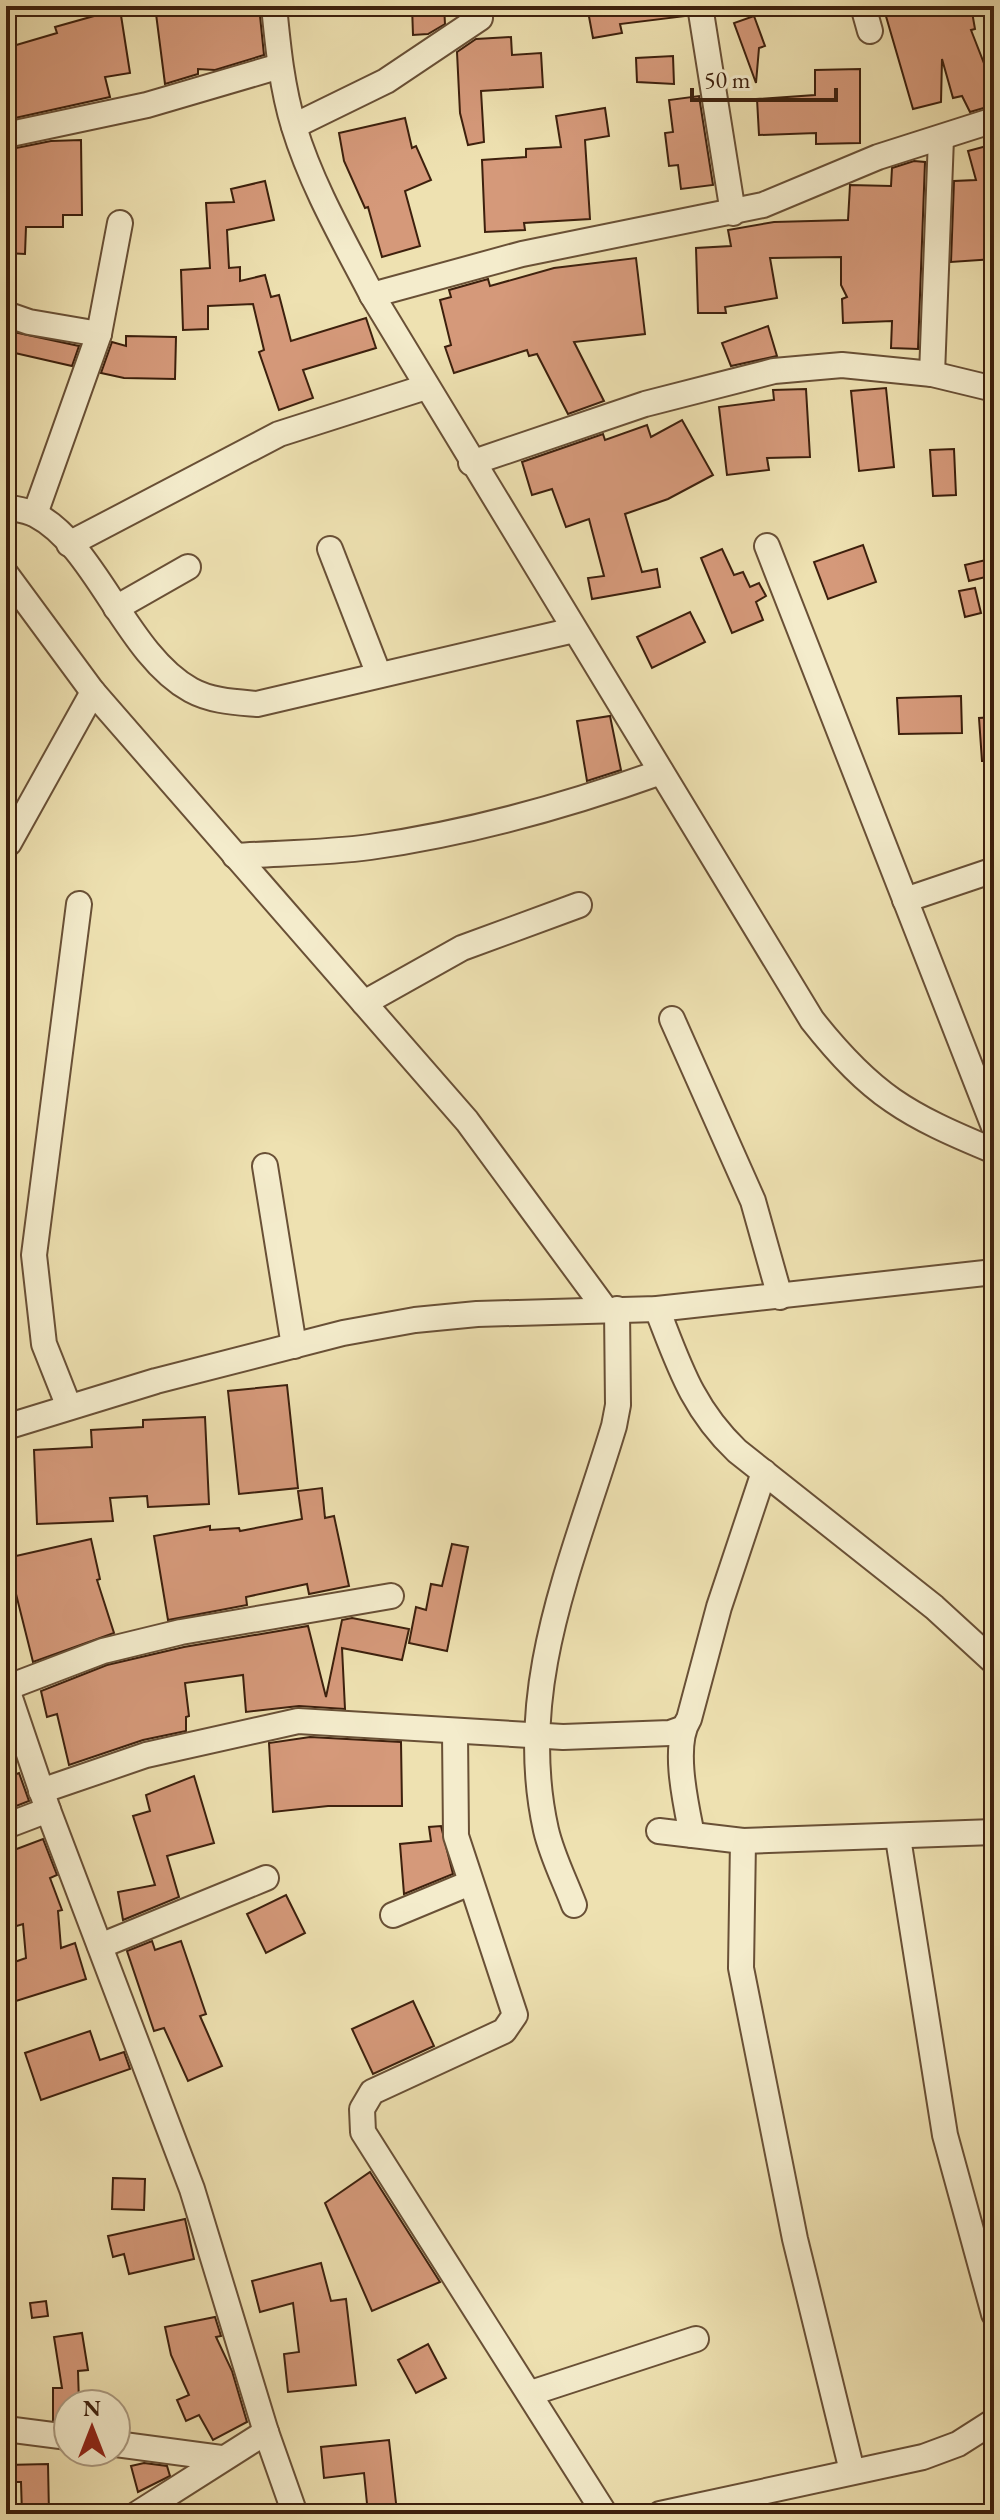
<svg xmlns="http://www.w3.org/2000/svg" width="1000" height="2520" viewBox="0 0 1000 2520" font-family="'EB Garamond',serif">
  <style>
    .building { fill: #d5997a; stroke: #3d200d; stroke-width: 2 }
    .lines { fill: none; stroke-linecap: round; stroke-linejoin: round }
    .minor-casing { stroke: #695036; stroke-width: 28 }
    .minor { stroke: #f4eccc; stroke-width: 24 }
  </style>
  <rect width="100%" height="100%" fill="#eee1b1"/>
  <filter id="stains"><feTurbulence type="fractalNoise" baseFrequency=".0025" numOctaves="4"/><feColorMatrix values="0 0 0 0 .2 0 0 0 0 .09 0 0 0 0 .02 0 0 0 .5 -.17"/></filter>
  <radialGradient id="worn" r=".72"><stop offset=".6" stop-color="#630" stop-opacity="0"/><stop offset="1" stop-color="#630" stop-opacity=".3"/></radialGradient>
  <g class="building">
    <polygon points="155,6 189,6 190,13 229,6 259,6 264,55 215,70 198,69 198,74 165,84"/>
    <polygon points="412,6 444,6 445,24 428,34 413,35"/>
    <polygon points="587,6 685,6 686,16 620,24 622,33 593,38"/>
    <polygon points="883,6 971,6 975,29 971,30 994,89 994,105 970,112 962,96 953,98 942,59 941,102 913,109"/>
    <polygon points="120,9 130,73 105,77 110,97 6,120 6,48 57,33 55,27 94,16 93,13"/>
    <polygon points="754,16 765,46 759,48 756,83 734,23"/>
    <polygon points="511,37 512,55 541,53 543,87 481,91 484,142 468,145 460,113 457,52 476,39"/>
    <polygon points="673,56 674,84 637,82 636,58"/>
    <polygon points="860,69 860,143 816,144 816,133 759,135 757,99 815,95 815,70"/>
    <polygon points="699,96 713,185 681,189 678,165 669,166 665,133 673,132 669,100"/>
    <polygon points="605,108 609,136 585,140 590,219 524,223 525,230 485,232 482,160 526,157 526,149 561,147 556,116"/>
    <polygon points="405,118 412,148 416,146 431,180 405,191 420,246 382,257 368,207 365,208 344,161 339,133"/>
    <polygon points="81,140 82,215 63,215 63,227 26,227 25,254 6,253 6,150 51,141"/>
    <polygon points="994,144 994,259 951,262 954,181 976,180 968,151"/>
    <polygon points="914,161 925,162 918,349 891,348 892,321 843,323 842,299 847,297 841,285 841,257 770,258 777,298 725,307 726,313 698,313 696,248 731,246 728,230 774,222 848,220 850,185 891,186 892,168"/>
    <polygon points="265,181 274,220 227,230 229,268 240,267 240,281 265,275 271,297 279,295 291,341 366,318 376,348 303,370 313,398 279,410 259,352 264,350 253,304 208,306 208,329 183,330 181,270 210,268 206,203 234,202 231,189"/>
    <polygon points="636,258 645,334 574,342 604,401 568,414 537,354 529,356 527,350 454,373 445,347 451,345 440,300 451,297 449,290 488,279 490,286 554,268"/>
    <polygon points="768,326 777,356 731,366 722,343"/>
    <polygon points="9,331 79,346 72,366 6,351"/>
    <polygon points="126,336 176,337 175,379 124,378 101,373 112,342 126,346"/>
    <polygon points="886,388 894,467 859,471 851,391"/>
    <polygon points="806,389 810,457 767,458 769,470 727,475 719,407 774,400 773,390"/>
    <polygon points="682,420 713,475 668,499 625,514 642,572 657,569 660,587 592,599 588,578 604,576 589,519 566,527 552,489 532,495 522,462 603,434 605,440 647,425 651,437"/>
    <polygon points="954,449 956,495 933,496 930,450"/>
    <polygon points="863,545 876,582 828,599 814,562"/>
    <polygon points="722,549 734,575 743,572 750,587 759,583 766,596 756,602 763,620 732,633 701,558"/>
    <polygon points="994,558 994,575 969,581 965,565"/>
    <polygon points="975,588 981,613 965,617 959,591"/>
    <polygon points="690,612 705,642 652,668 637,637"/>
    <polygon points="961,696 962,733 899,734 897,698"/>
    <polygon points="610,716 621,770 587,781 577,721"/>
    <polygon points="994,717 994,761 982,761 979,718"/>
    <polygon points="287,1385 298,1488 239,1494 228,1391"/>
    <polygon points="205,1417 209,1504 148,1507 147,1496 110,1498 113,1521 37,1524 34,1450 92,1447 91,1430 143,1427 143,1420"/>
    <polygon points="322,1488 325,1518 334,1516 349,1586 309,1594 307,1584 246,1597 247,1605 168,1620 154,1536 210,1526 210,1530 239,1528 240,1531 302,1519 298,1491"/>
    <polygon points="91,1539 100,1579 97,1580 114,1633 33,1662 7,1558"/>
    <polygon points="452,1544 468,1547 447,1651 409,1643 416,1607 426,1610 431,1584 442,1586"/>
    <polygon points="352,1618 409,1629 402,1660 342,1648 345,1709 299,1706 246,1712 243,1675 185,1683 189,1716 186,1717 186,1731 143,1740 69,1765 57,1714 47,1717 41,1691 107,1665 184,1647 308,1626 326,1697 342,1620"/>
    <polygon points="310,1737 401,1742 402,1806 328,1806 273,1812 269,1743"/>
    <polygon points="19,1773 29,1801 6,1810 6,1778"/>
    <polygon points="194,1776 214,1843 167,1856 179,1897 123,1920 118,1892 155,1885 133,1816 150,1811 146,1795"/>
    <polygon points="441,1826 453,1874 404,1894 400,1844 431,1841 429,1827"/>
    <polygon points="43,1839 57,1875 50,1878 62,1910 58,1911 61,1948 75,1943 86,1979 16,2001 6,1965 26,1958 23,1924 10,1928 6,1916 6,1899 12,1896 6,1880 6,1853"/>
    <polygon points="286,1895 305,1933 266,1953 247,1914"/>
    <polygon points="152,1941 155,1950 181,1941 206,2014 200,2016 222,2066 188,2081 164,2028 154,2031 127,1951"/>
    <polygon points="413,2001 434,2046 373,2074 352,2029"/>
    <polygon points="90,2031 100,2060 124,2052 130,2069 41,2100 25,2053"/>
    <polygon points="370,2172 440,2282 372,2311 325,2203"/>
    <polygon points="113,2178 145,2179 144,2210 112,2209"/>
    <polygon points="185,2219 194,2259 129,2274 124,2254 113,2257 108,2236"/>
    <polygon points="321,2263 331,2301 346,2299 356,2385 288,2392 284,2354 299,2352 293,2303 260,2312 252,2281"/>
    <polygon points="46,2301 48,2316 32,2318 30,2303"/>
    <polygon points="215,2317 221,2336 216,2337 232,2371 247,2422 213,2440 199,2415 186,2421 177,2400 189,2395 171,2355 165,2327"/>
    <polygon points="82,2333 88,2370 78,2371 79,2403 68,2403 68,2421 53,2420 53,2388 62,2388 54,2337"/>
    <polygon points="428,2344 446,2378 416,2393 398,2360"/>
    <polygon points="389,2440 397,2512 368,2514 364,2473 324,2478 321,2447"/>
    <polygon points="144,2463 167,2466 170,2476 138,2492 131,2466"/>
    <polygon points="48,2464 49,2514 22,2514 21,2482 6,2482 6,2465"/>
  </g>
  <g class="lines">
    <g class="minor-casing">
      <g id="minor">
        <path d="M 274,6 C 278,47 282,88 294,127 C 312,186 344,241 372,295 L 812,1020 C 872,1096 907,1115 994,1151"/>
        <polyline points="700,6 733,213"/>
        <polyline points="863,6 870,31"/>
        <polyline points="294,126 386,81 480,18"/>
        <polyline points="6,135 147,105 280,66"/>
        <polyline points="372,295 522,254 763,205 878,157 994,120"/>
        <polyline points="6,314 29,322 99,334"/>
        <polyline points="932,374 941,138"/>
        <polyline points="471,463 645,404 774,371 842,365 932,374 994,389"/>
        <path d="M 6,507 C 15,509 27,510 36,515 C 96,546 127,655 191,690 C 211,701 234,702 257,704 L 574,630"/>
        <polyline points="35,514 99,334 120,223"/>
        <polyline points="69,544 279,434 426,387"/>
        <polyline points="767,546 994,1127"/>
        <polyline points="330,549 379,675"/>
        <polyline points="6,574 93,692 467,1121 606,1310"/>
        <polyline points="116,608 188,567"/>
        <polyline points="9,843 93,692"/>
        <path d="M 235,856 C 280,853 326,853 370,847 C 470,833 566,806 661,772"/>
        <polyline points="905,900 994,870"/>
        <polyline points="364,1003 462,948 579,905"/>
        <polyline points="672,1019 753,1201 780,1297"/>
        <polyline points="265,1166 294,1346"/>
        <path d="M 657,1309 C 679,1365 692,1408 737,1451 L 934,1607 L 994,1662"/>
        <polyline points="69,1407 44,1344 34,1255 79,904"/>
        <polyline points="6,1427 156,1381 343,1333 415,1320 477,1314 657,1309 994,1272"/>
        <polyline points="6,1686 48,1810 192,2189 266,2432 295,2514"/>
        <polyline points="6,1688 103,1651 181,1632 391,1596"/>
        <polyline points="455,1733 456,1836 515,2015 504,2031 372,2092 362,2109 363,2132 605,2514"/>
        <polyline points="41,1791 146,1755 298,1721 563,1737 670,1733 684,1728"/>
        <polyline points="6,1826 48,1810"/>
        <polyline points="659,1831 743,1841 994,1832"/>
        <path d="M 692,1835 C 686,1805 672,1745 689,1719 L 719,1607 L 764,1472"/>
        <polyline points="898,1838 945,2135 994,2314"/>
        <polyline points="743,1841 741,1968 795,2239 852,2471"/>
        <path d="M 574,1905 C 565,1881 552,1856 546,1830 C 514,1687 574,1559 614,1426 L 618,1405 L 617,1309"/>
        <polyline points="393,1915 470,1883"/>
        <polyline points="100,1946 266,1878"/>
        <polyline points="531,2393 696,2339"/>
        <polyline points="6,2429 68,2437"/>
        <polyline points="116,2444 221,2458"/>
        <polyline points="137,2514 266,2432"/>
        <polyline points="660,2514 923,2457 958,2444 994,2421"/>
      </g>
    </g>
    <use href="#minor" class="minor"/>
  </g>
  <rect width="1000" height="2520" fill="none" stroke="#eee1b1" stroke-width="32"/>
  <rect x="8" y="8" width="984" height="2504" fill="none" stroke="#3d200d" stroke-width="4"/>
  <rect x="16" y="16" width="968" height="2488" fill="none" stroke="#3d200d" stroke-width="2"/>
  <g transform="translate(92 2428)"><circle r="38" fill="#f4eccc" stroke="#ab9a80" stroke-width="2"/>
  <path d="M0-6L14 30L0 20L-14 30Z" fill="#8f2418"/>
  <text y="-12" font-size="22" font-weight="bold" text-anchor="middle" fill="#3d200d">N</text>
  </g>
  <path d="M692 88v12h144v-12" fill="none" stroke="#3d200d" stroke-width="4"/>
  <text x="704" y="88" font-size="24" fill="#3d200d" stroke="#f4eccc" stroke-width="6" paint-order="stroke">50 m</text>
  <rect width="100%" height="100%" filter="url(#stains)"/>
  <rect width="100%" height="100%" fill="url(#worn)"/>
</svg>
